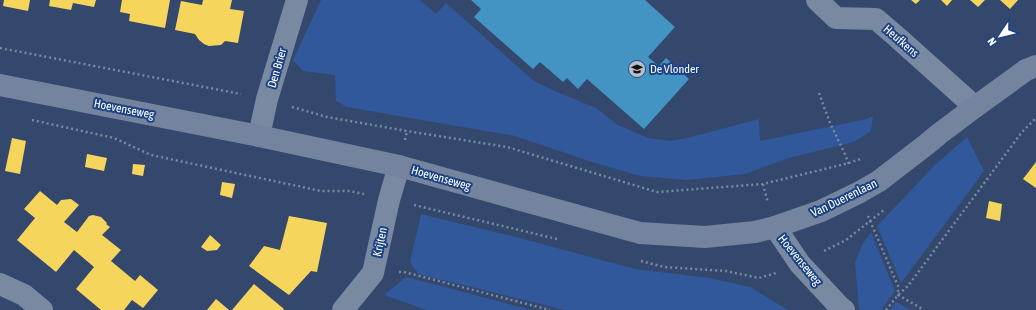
<svg xmlns="http://www.w3.org/2000/svg" width="1036" height="310" viewBox="0 0 1036 310" font-family="'Asap Condensed',sans-serif">
  <style>
    .green { fill: #30589b }
    .homes { fill: #f6d55c }
    .schools { fill: #4393c3 }
    .lines { fill: none; stroke-linecap: round; stroke-linejoin: round }
    .path { stroke: #7989a2; stroke-width: 2.5; stroke-dasharray: 2 3; stroke-linecap: butt }
    .street { stroke: #7989a2; stroke-width: 22 }
    .secondary { stroke: #74849e; stroke-width: 22 }
    .labels { text-anchor: middle; stroke-width: 4; stroke-linejoin: round; paint-order: stroke }
    .street-label { font-size: 12px; fill: #fff; stroke: #1c4283 }
    .poi-label { font-size: 12px; fill: #fff; stroke: #1c4283; text-anchor: start }
  </style>
  <rect width="100%" height="100%" fill="#33486c"/>
  <g class="green">
    <polygon points="321,0 420,0 436,14 446,3 534,81 557,92 596,108 618,125 648,138 671,141 691,137 759,119 760,141 867,119 873,116 871,131 854,142 789,158 745,174 687,180 640,176 592,162 515,136 347,107 336,101 335,75 303,71 293,60"/>
    <polygon points="967,137 984,171 901,283 877,226 934,166"/>
    <polygon points="421,214 531,241 635,269 710,278 750,287 788,310 565,310 422,275 415,270 410,262"/>
    <polygon points="871,232 895,291 881,310 861,310 859,309 855,263 862,245"/>
    <polygon points="406,277 532,310 426,310 384,295"/>
    <polygon points="896,302 910,310 890,310"/>
  </g>
  <g class="homes">
    <polygon points="4,0 30,0 28,11 3,6"/>
    <polygon points="50,0 96,0 94,7 73,3 71,10 49,6"/>
    <polygon points="122,0 170,0 165,28 129,21 130,14 120,12"/>
    <polygon points="203,0 232,0 230,9 244,11 238,43 225,41 221,45 209,46 204,44 199,40 195,34 175,30 181,1 202,5"/>
    <polygon points="911,0 920,0 916,4"/>
    <polygon points="941,0 952,0 947,6"/>
    <polygon points="970,0 985,0 978,7"/>
    <polygon points="1000,0 1018,0 1010,9"/>
    <polygon points="12,138 26,141 20,174 5,171"/>
    <polygon points="87,154 107,158 104,171 85,167"/>
    <polygon points="1036,162 1036,188 1023,179"/>
    <polygon points="133,164 145,165 143,176 132,174"/>
    <polygon points="222,182 235,184 232,198 220,195"/>
    <polygon points="40,191 57,205 61,200 71,199 79,205 64,222 77,232 89,216 93,215 101,217 107,223 106,224 110,227 102,235 121,250 111,261 135,281 140,275 158,290 143,308 132,300 124,310 101,310 76,289 94,267 74,250 56,272 17,240 35,218 24,209"/>
    <polygon points="989,201 1002,204 1000,221 986,218"/>
    <polygon points="289,216 327,223 317,272 311,271 289,295 249,266 264,246 280,250"/>
    <polygon points="210,235 221,245 217,250 207,251 201,247"/>
    <polygon points="254,284 284,309 283,310 232,310"/>
    <polygon points="216,299 229,310 207,310"/>
  </g>
  <polygon class="schools" points="471,0 645,0 675,27 648,57 659,66 666,58 689,79 644,129 587,79 578,89 567,78 563,82 540,62 533,69 474,17 481,9"/>
  <g class="lines">
    <g class="path">
      <polyline points="0,48 241,94"/>
      <polyline points="819,93 830,123 844,152 849,164"/>
      <polyline points="292,107 327,117 407,131 507,147 657,192 763,184 849,163 863,158"/>
      <polyline points="32,120 114,138 151,155 321,191 349,191 364,194"/>
      <polyline points="405,140 407,131"/>
      <polyline points="763,184 768,203"/>
      <polyline points="414,205 557,239"/>
      <polyline points="868,216 898,286 898,295 924,310"/>
      <polyline points="824,251 846,240 884,210"/>
      <polyline points="641,261 664,267 726,271 759,278 776,273"/>
      <polyline points="399,272 404,272 550,310"/>
      <polyline points="886,310 898,295 908,286 1022,132 1036,118"/>
    </g>
    <g class="street">
      <polyline points="817,0 836,18 876,19 897,37 975,107"/>
      <polyline points="259,136 267,99 297,0"/>
      <polyline points="775,227 800,264 839,306 844,310"/>
      <polyline points="0,284 24,295 42,310"/>
      <polyline points="343,310 373,273 389,200 399,166"/>
    </g>
    <polyline class="secondary" points="0,85 259,136 399,166 640,233 705,237 755,232 775,227 821,211 860,192 879,181 927,144 939,134 975,107 1026,70 1036,66"/>
  </g>
  <defs>
    <g id="school-disc" transform="scale(0.9)"><circle r="9.5" fill="#b8bfcc" stroke="#1c4283"/><path d="M0-5L7-2L0 1L-7-2ZM-4 1L0 2.5L4 1V4Q0 6-4 4Z" fill="#111"/></g>
  </defs>
  <g fill-rule="evenodd">
    <use href="#school-disc" x="637" y="69"/>
  </g>
  <g class="labels">
    <g class="street-label">
      <text transform="translate(901 41) rotate(41)" y="4">Heufkens</text>
      <text transform="translate(277 68) rotate(-74)" y="4">Den Brier</text>
      <text transform="translate(124 109) rotate(11)" y="4">Hoevenseweg</text>
      <text transform="translate(441 178) rotate(16)" y="4">Hoevenseweg</text>
      <text transform="translate(844 198) rotate(-26)" y="4">Van Duerenlaan</text>
      <text transform="translate(380 242) rotate(-78)" y="4">Krijten</text>
      <text transform="translate(800 260) rotate(51)" y="4">Hoevenseweg</text>
    </g>
    <g class="poi-label">
      <text x="650" y="73">De Vlonder</text>
    </g>
  </g>
  <g transform="translate(1000 36) rotate(235)" stroke="#1c4283" stroke-width="3" paint-order="stroke">
  <path d="M0-3L7 15L0 10L-7 15Z" fill="#ffffff"/>
  <text y="-6" font-size="11" font-weight="bold" text-anchor="middle" fill="#ffffff">N</text>
  </g>
</svg>
